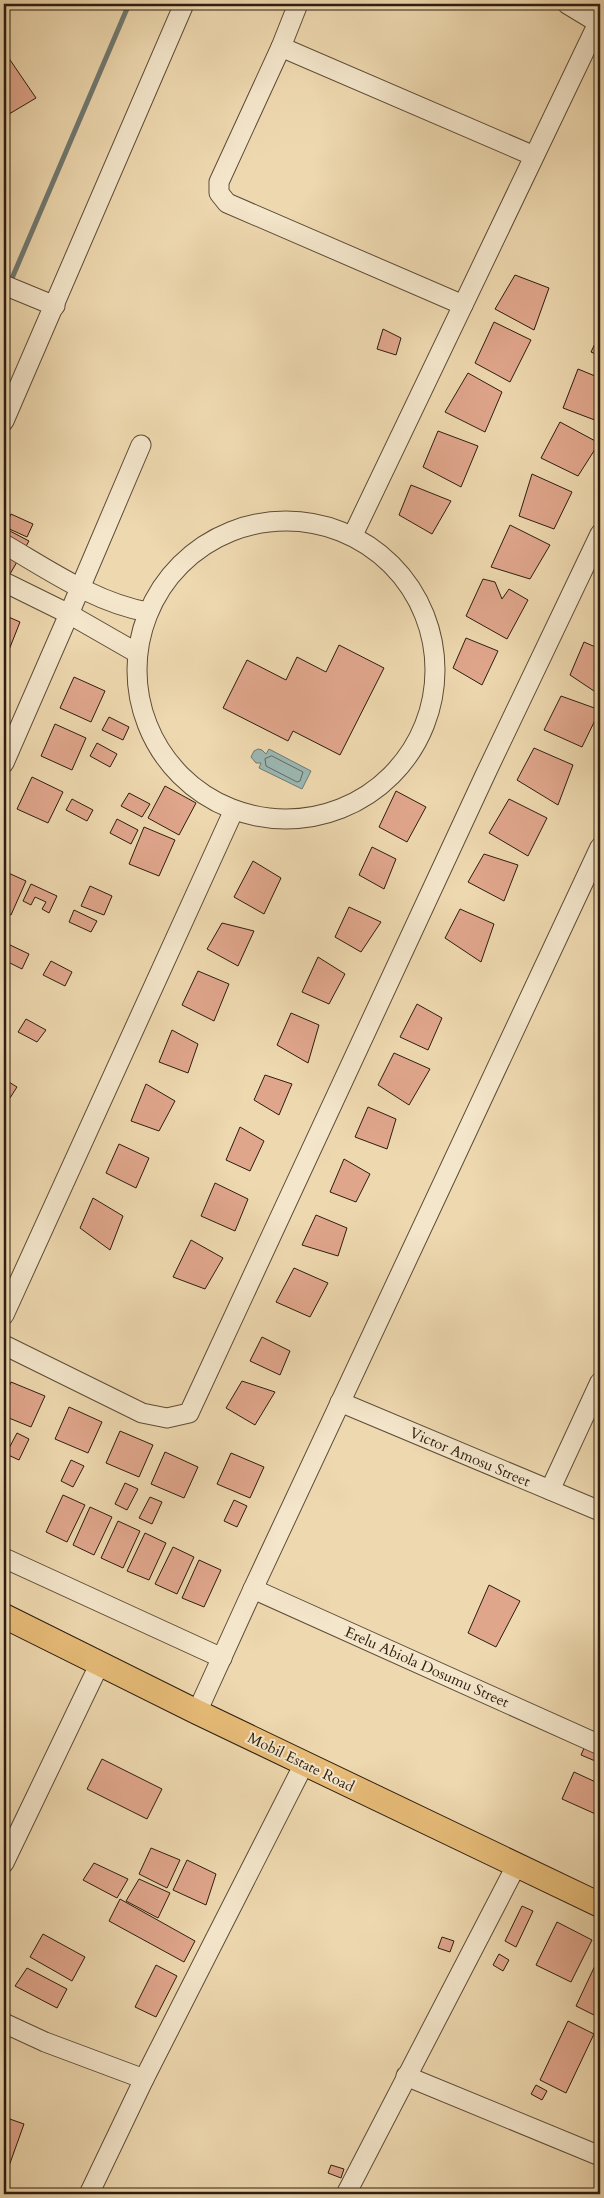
<svg xmlns="http://www.w3.org/2000/svg" width="604" height="2198" viewBox="0 0 604 2198" font-family="Cardo,serif">
  <style>
    .water { fill: #9cb8b4; stroke: #707a72 }
    .lines { fill: none; stroke-linecap: round; stroke-linejoin: round }
    .shore { stroke: #646a62; stroke-width: 1 }
    .stream { stroke: #707a72; stroke-width: 5 }
    .building { fill: #e0a68c; stroke: #2d1d0f }
    .minor-casing { stroke: #5d4c37; stroke-width: 21 }
    .major-casing { stroke: #2d1d0f; stroke-width: 26 }
    .minor { stroke: #f4e6cb; stroke-width: 19 }
    .major { stroke: #e7bc78; stroke-width: 24 }
    .labels { text-anchor: middle; stroke-width: 4; stroke-linejoin: round; paint-order: stroke }
    .street-label { font-size: 15px; fill: #2d1d0f; stroke: #f4e6cb }
  </style>
  <rect width="100%" height="100%" fill="#eed8af"/>
  <filter id="stains"><feTurbulence type="fractalNoise" baseFrequency=".004" numOctaves="4"/><feColorMatrix values="0 0 0 0 .2 0 0 0 0 .09 0 0 0 0 .02 0 0 0 .5 -.17"/></filter>
  <radialGradient id="worn" r=".72"><stop offset=".6" stop-color="#630" stop-opacity="0"/><stop offset="1" stop-color="#630" stop-opacity=".3"/></radialGradient>
  <polygon class="water" points="258,749 262,750 266,754 269,749 311,771 302,789 259,768 261,763 256,763 251,757 254,751"/>
  <g class="lines">
    <polygon class="shore" points="272,756 303,772 300,781 297,782 266,766 265,759"/>
    <polyline class="stream" points="4,297 129,4"/>
  </g>
  <g class="building">
    <polygon points="4,51 36,98 4,117"/>
    <polygon points="515,275 549,288 534,330 495,309"/>
    <polygon points="494,322 531,340 510,382 475,363"/>
    <polygon points="383,329 401,338 396,355 377,349"/>
    <polygon points="600,333 600,356 591,352"/>
    <polygon points="578,369 600,378 600,422 563,408"/>
    <polygon points="468,373 502,392 485,432 445,412"/>
    <polygon points="560,422 599,443 578,476 541,458"/>
    <polygon points="438,431 478,446 461,487 423,467"/>
    <polygon points="532,474 572,492 554,529 519,516"/>
    <polygon points="411,485 451,501 432,534 399,515"/>
    <polygon points="11,514 33,524 27,537 5,527"/>
    <polygon points="510,525 550,545 530,579 491,567"/>
    <polygon points="8,530 29,541 10,574 4,569 4,537"/>
    <polygon points="483,579 495,582 502,599 509,589 528,600 507,639 466,616"/>
    <polygon points="600,612 600,624 595,622"/>
    <polygon points="4,615 20,622 7,655 4,654"/>
    <polygon points="466,638 498,651 482,685 453,668"/>
    <polygon points="584,642 600,649 600,695 570,675"/>
    <polygon points="339,645 384,668 340,755 293,731 288,741 223,708 247,660 286,680 297,657 326,672"/>
    <polygon points="74,677 105,691 91,722 60,708"/>
    <polygon points="561,696 600,710 582,747 544,730"/>
    <polygon points="109,717 129,727 123,740 102,730"/>
    <polygon points="55,724 86,738 72,770 41,756"/>
    <polygon points="97,743 117,754 110,767 90,756"/>
    <polygon points="534,748 573,765 558,805 517,780"/>
    <polygon points="32,777 63,792 48,823 17,809"/>
    <polygon points="165,786 196,803 179,835 148,818"/>
    <polygon points="396,791 426,807 407,842 379,827"/>
    <polygon points="129,793 150,804 142,817 121,806"/>
    <polygon points="72,799 93,810 87,821 66,810"/>
    <polygon points="509,799 547,818 528,856 489,833"/>
    <polygon points="117,819 138,830 131,844 110,833"/>
    <polygon points="144,827 175,840 159,876 129,864"/>
    <polygon points="372,847 396,859 384,889 359,875"/>
    <polygon points="484,854 518,865 504,901 468,882"/>
    <polygon points="253,861 281,878 264,914 234,897"/>
    <polygon points="4,871 26,881 11,915 4,912"/>
    <polygon points="31,884 57,896 49,913 42,909 46,902 35,897 31,905 23,901"/>
    <polygon points="90,886 112,896 104,915 81,906"/>
    <polygon points="349,907 381,922 361,952 335,937"/>
    <polygon points="460,909 494,924 481,962 445,938"/>
    <polygon points="74,910 97,921 91,932 69,922"/>
    <polygon points="222,923 254,931 238,966 207,949"/>
    <polygon points="8,944 29,954 22,969 4,960 4,954"/>
    <polygon points="318,957 345,974 329,1004 302,992"/>
    <polygon points="51,961 72,972 65,986 43,975"/>
    <polygon points="198,971 229,984 214,1021 182,1005"/>
    <polygon points="417,1004 442,1018 428,1050 400,1037"/>
    <polygon points="291,1013 319,1025 308,1063 277,1045"/>
    <polygon points="26,1019 46,1030 37,1042 18,1032"/>
    <polygon points="172,1030 198,1044 188,1073 159,1062"/>
    <polygon points="394,1053 430,1069 409,1105 378,1085"/>
    <polygon points="265,1075 292,1084 279,1115 254,1100"/>
    <polygon points="4,1079 17,1087 10,1098 4,1095"/>
    <polygon points="146,1084 175,1101 159,1131 131,1121"/>
    <polygon points="368,1107 396,1119 387,1149 355,1137"/>
    <polygon points="240,1127 264,1141 250,1171 226,1160"/>
    <polygon points="119,1144 149,1158 136,1188 106,1173"/>
    <polygon points="344,1159 370,1174 356,1202 330,1192"/>
    <polygon points="215,1183 248,1199 235,1231 201,1216"/>
    <polygon points="93,1198 123,1216 110,1250 80,1228"/>
    <polygon points="316,1215 347,1228 338,1256 302,1245"/>
    <polygon points="191,1240 223,1258 205,1289 173,1277"/>
    <polygon points="294,1268 328,1283 310,1317 276,1302"/>
    <polygon points="262,1337 290,1351 280,1375 250,1361"/>
    <polygon points="242,1381 275,1392 255,1425 226,1408"/>
    <polygon points="11,1382 45,1396 31,1427 4,1416 4,1399"/>
    <polygon points="69,1407 102,1422 88,1453 55,1439"/>
    <polygon points="120,1431 153,1445 139,1477 106,1463"/>
    <polygon points="17,1433 29,1439 19,1460 6,1454"/>
    <polygon points="165,1452 198,1467 184,1498 151,1484"/>
    <polygon points="231,1453 264,1467 250,1498 217,1484"/>
    <polygon points="71,1460 84,1466 73,1487 61,1481"/>
    <polygon points="125,1483 138,1489 127,1510 115,1504"/>
    <polygon points="63,1495 85,1505 67,1542 46,1532"/>
    <polygon points="150,1497 162,1502 152,1524 139,1518"/>
    <polygon points="234,1500 247,1506 237,1527 224,1521"/>
    <polygon points="90,1507 112,1517 94,1555 73,1545"/>
    <polygon points="118,1521 140,1531 123,1568 101,1558"/>
    <polygon points="145,1533 166,1543 149,1580 127,1571"/>
    <polygon points="173,1547 194,1557 177,1594 155,1584"/>
    <polygon points="199,1560 221,1570 204,1607 182,1598"/>
    <polygon points="489,1585 520,1601 496,1647 468,1633"/>
    <polygon points="585,1746 600,1752 600,1763 581,1755"/>
    <polygon points="102,1759 162,1789 147,1819 87,1789"/>
    <polygon points="574,1772 600,1784 600,1816 562,1799"/>
    <polygon points="151,1848 180,1860 167,1888 139,1874"/>
    <polygon points="187,1860 216,1874 206,1905 173,1890"/>
    <polygon points="94,1863 128,1879 117,1898 83,1880"/>
    <polygon points="139,1879 170,1893 158,1918 126,1901"/>
    <polygon points="120,1899 195,1941 184,1962 109,1921"/>
    <polygon points="522,1906 533,1911 516,1947 505,1941"/>
    <polygon points="557,1922 592,1940 571,1982 536,1965"/>
    <polygon points="43,1934 85,1957 72,1981 30,1957"/>
    <polygon points="442,1937 454,1941 450,1952 438,1948"/>
    <polygon points="499,1954 509,1960 503,1971 493,1965"/>
    <polygon points="600,1955 600,2018 576,2006"/>
    <polygon points="156,1965 177,1976 156,2017 135,2007"/>
    <polygon points="27,1968 67,1989 57,2008 15,1986"/>
    <polygon points="568,2021 594,2034 566,2093 540,2080"/>
    <polygon points="536,2085 547,2091 542,2100 531,2094"/>
    <polygon points="4,2117 24,2124 4,2180"/>
    <polygon points="331,2165 344,2169 341,2178 328,2173"/>
  </g>
  <g class="lines">
    <g class="minor-casing">
      <g id="minor">
        <polyline points="567,4 600,24"/>
        <polyline points="281,47 298,4"/>
        <polyline points="4,285 55,306"/>
        <polyline points="463,305 227,203 219,193 219,182 281,47 534,156"/>
        <polyline points="4,421 184,4"/>
        <circle cx="286" cy="670" r="149"/>
        <polyline points="353,535 598,23"/>
        <path d="M 4,544 C 49,570 96,603 148,612"/>
        <polyline points="4,582 69,614 137,653"/>
        <polyline points="4,763 69,614 141,445"/>
        <polyline points="4,1315 233,812"/>
        <polyline points="4,1345 142,1413 167,1418 189,1413 486,773 600,534"/>
        <polyline points="340,1402 600,1511"/>
        <polyline points="550,1490 600,1382"/>
        <polyline points="4,1558 222,1658"/>
        <polyline points="253,1589 600,1745"/>
        <polyline points="197,1712 253,1589 600,847"/>
        <polyline points="4,1863 100,1663"/>
        <polyline points="4,2023 45,2042 144,2079"/>
        <polyline points="406,2076 600,2156"/>
        <polyline points="89,2194 144,2079 304,1764"/>
        <polyline points="346,2194 516,1866"/>
      </g>
    </g>
    <g class="major-casing">
      <polyline id="major" points="4,1616 197,1712 600,1905"/>
    </g>
    <use href="#minor" class="minor"/>
    <use href="#major" class="major"/>
  </g>
  <g class="labels">
    <g class="street-label">
      <text transform="translate(470 1457) rotate(23)" y="5">Victor Amosu Street</text>
      <text transform="translate(427 1667) rotate(24)" y="5">Erelu Abiola Dosumu Street</text>
      <text transform="translate(301 1762) rotate(26)" y="5">Mobil Estate Road</text>
    </g>
  </g>
  <rect width="604" height="2198" fill="none" stroke="#eed8af" stroke-width="20"/>
  <rect x="5" y="5" width="594" height="2188" fill="none" stroke="#2d1d0f" stroke-width="2.5"/>
  <rect x="10" y="10" width="584" height="2178" fill="none" stroke="#2d1d0f"/>
  <rect width="100%" height="100%" filter="url(#stains)"/>
  <rect width="100%" height="100%" fill="url(#worn)"/>
</svg>
